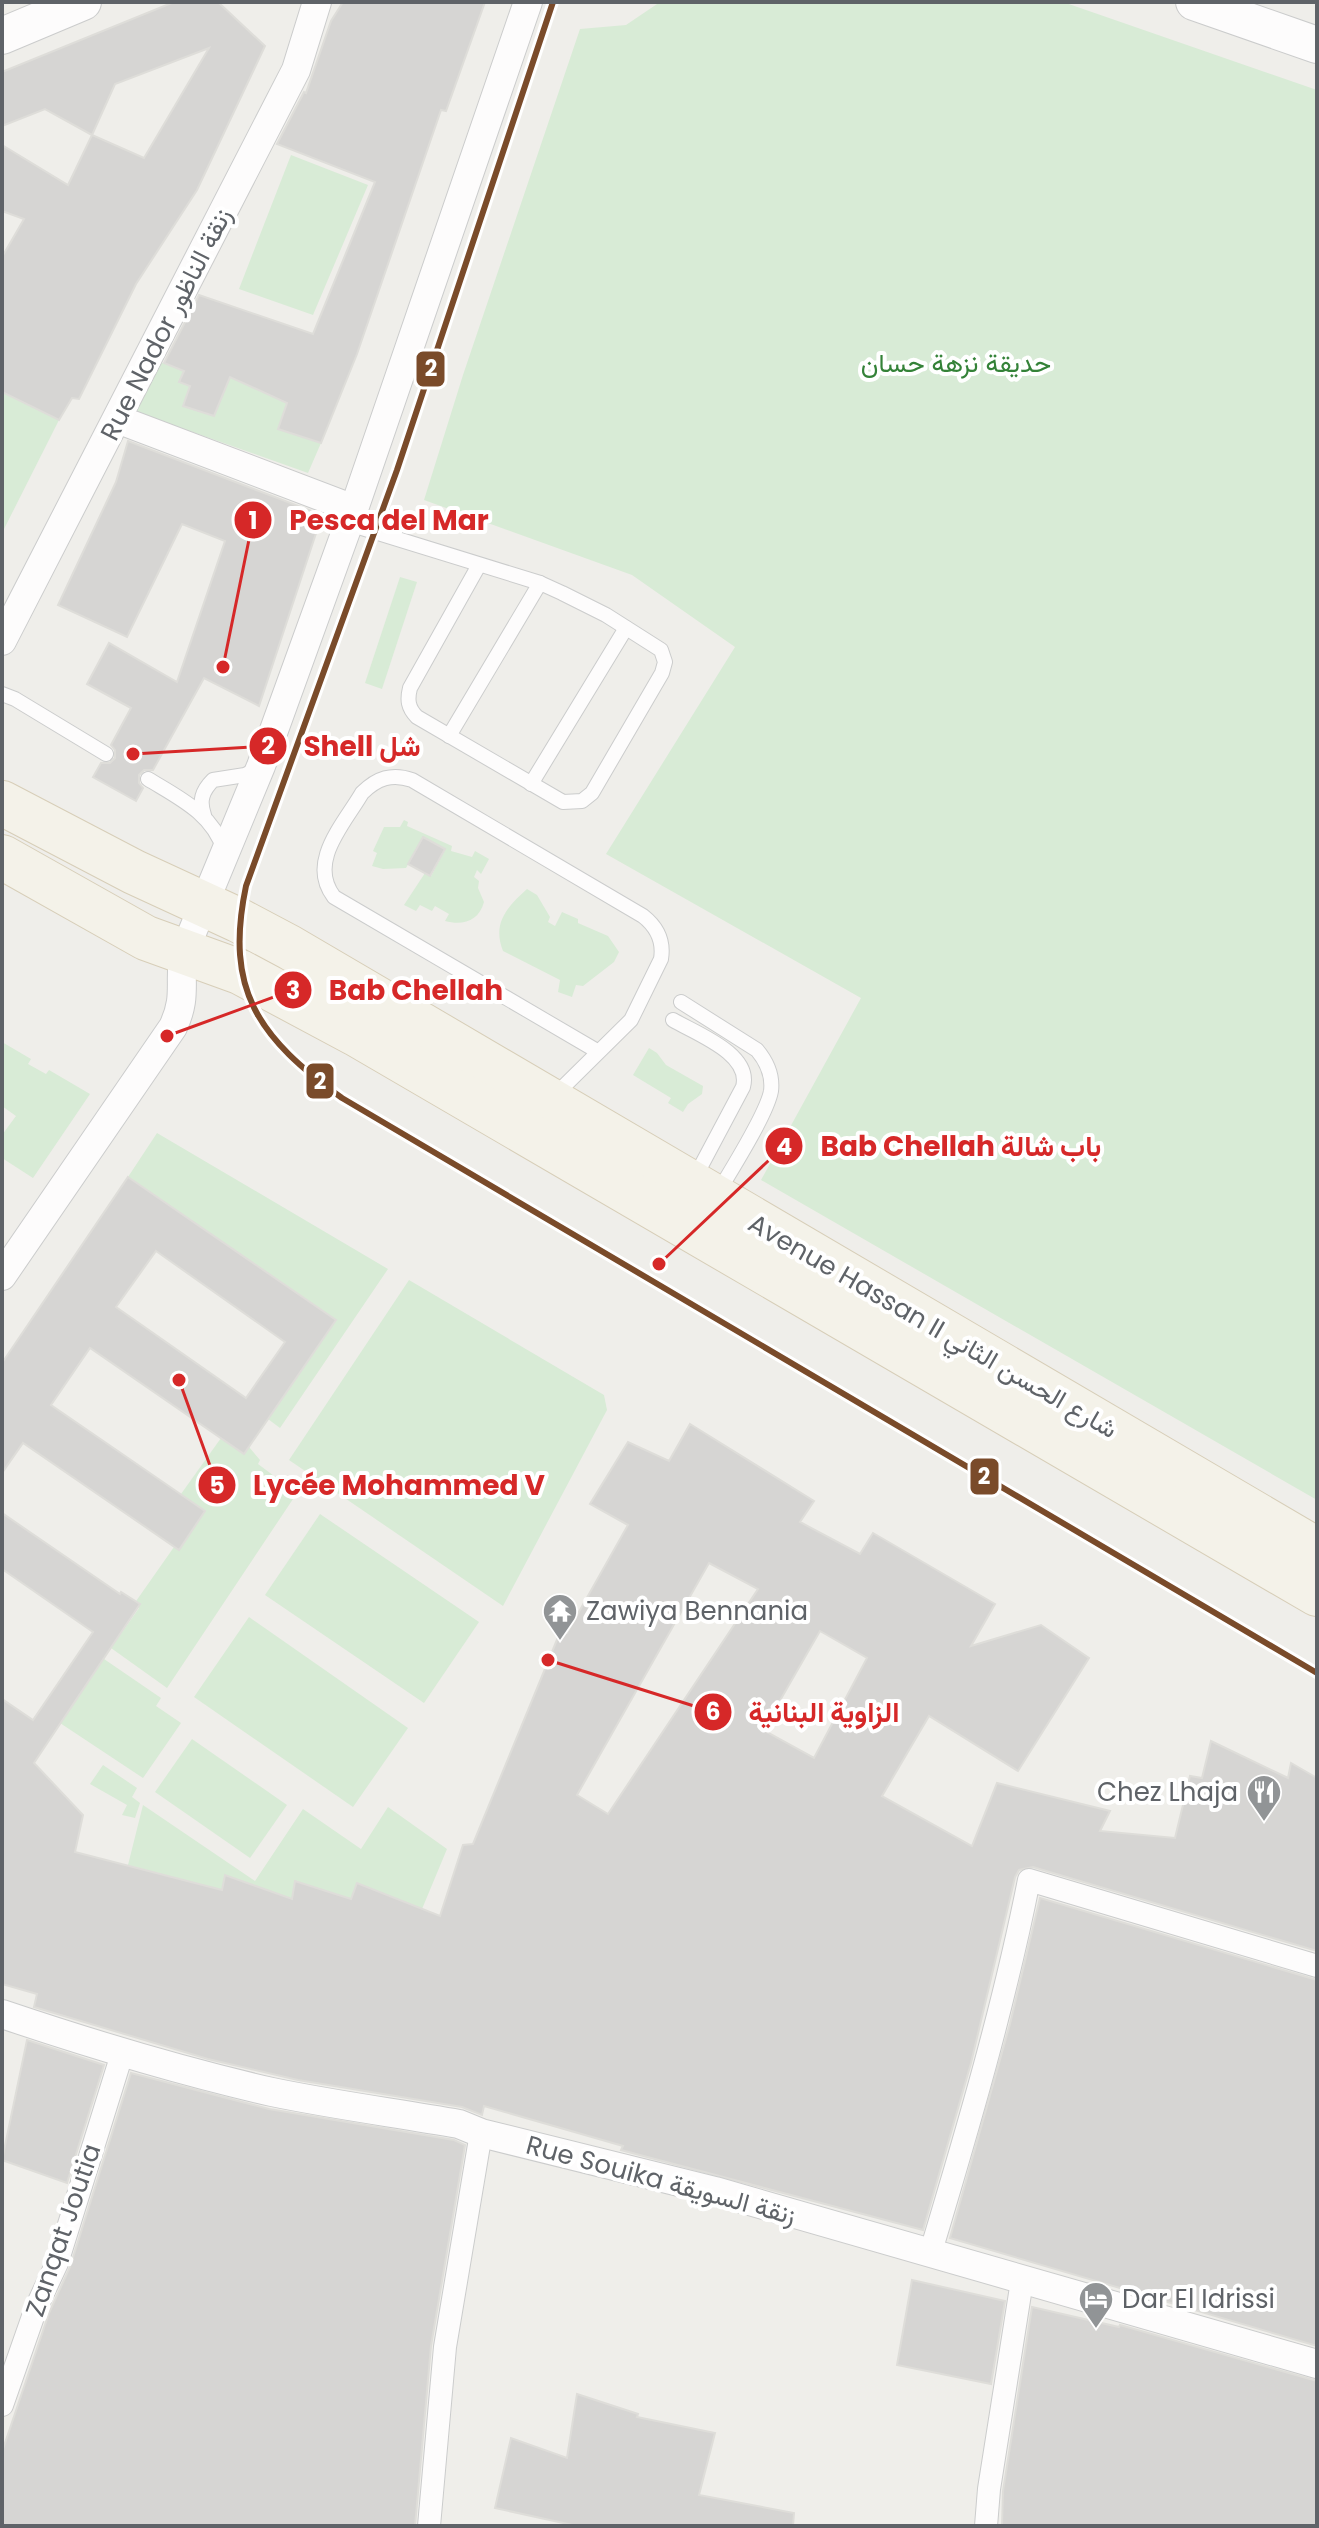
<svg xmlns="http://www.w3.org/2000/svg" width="1319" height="2528" viewBox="0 0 1319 2528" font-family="Poppins,Vazirmatn,sans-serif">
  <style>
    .green { fill: #d8ebd6 }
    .building { fill: #d6d5d3; stroke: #deddd9; stroke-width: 2; fill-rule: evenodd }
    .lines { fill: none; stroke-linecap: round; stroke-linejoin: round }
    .service-casing { stroke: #cbcccc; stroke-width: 16 }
    .pedestrian-casing { stroke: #cbcccc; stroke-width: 24 }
    .minor-casing { stroke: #cbcccc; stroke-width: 30 }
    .tertiary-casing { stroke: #cbcccc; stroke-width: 38 }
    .primary-casing { stroke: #d7ceb8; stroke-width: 46 }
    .service { stroke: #fdfcfc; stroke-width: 14 }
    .pedestrian { stroke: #fdfcfc; stroke-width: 22 }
    .minor { stroke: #fdfcfc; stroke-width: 28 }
    .tertiary { stroke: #fdfcfc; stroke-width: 36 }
    .primary { stroke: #f4f2e9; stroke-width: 44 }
    .tram-1-casing { stroke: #fff; stroke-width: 12 }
    .tram-1 { stroke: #7a4b2a; stroke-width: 6 }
    .labels { text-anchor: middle; stroke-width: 8; stroke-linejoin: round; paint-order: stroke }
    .street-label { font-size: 26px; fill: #5f6368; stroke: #fff }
    .park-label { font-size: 26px; fill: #348238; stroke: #fff }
    .poi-label { font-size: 26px; fill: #5f6368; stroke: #fff; text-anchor: start }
    .leader { fill: none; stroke: #d62828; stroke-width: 3 }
    .callout-dot { fill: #d62828; stroke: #fff; stroke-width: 3 }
    .mark-label { font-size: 24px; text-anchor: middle; font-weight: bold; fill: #fff }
    .callout-label { font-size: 28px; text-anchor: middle; font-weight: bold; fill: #d62828; stroke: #fff; stroke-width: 8; stroke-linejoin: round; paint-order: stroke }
    .line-badge { stroke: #fff; stroke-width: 3 }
    .badge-label { font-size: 22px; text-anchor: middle; font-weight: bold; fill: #fff }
  </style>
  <rect width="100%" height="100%" fill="#efeeea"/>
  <g class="green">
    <polygon points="660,2 1063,2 1317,90 1317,1500 761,1180 861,998 606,854 735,647 632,575 424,500 463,375 580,29 626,25"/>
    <polygon points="291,155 368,185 313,315 239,289"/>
    <polygon points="160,362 184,371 179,382 190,386 183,406 214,416 230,377 287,403 278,429 321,443 308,473 136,412"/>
    <polygon points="2,392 59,420 2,533"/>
    <polygon points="400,577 417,582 382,689 365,683"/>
    <path d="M 404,820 L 408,822 L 407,826 L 452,846 L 451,851 L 472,857 L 475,851 L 489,859 L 481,874 L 477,870 L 474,877 L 479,881 L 478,888 L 484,902 C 479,921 463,926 445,921 L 449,914 L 435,906 L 432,911 L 420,905 L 416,911 L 404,905 L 425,873 L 431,876 L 445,850 L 423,838 L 406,868 L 383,869 L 372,866 L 377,853 L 373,851 L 384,827 L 400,827 Z"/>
    <path d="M 527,889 L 537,895 L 550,917 L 548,922 L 555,926 L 562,912 L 578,919 L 578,923 L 608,936 L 619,952 L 614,962 L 583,986 L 576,985 L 572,997 L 558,992 L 560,980 L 503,951 C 492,923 507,907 527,889 Z"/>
    <polygon points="2,1042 31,1059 28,1064 46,1074 49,1070 90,1094 33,1178 2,1158 2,1135 16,1116 2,1106"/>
    <polygon points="649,1048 657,1053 666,1065 703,1086 702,1094 688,1104 683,1112 668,1103 671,1098 633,1075"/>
    <polygon points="157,1133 388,1269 280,1428 268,1419 336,1320 128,1177"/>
    <polygon points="409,1280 604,1395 607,1410 503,1606 289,1460"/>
    <polygon points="221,1438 244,1454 249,1447 260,1460 258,1464 297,1493 167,1688 111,1648 139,1608 134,1604 174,1547 179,1549 205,1511 181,1494"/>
    <polygon points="320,1514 479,1622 424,1703 265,1595"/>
    <polygon points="249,1617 408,1728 353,1807 194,1697"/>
    <polygon points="104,1659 161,1698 156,1706 181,1723 143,1778 60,1723"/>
    <polygon points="192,1739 287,1805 250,1858 155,1792"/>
    <polygon points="103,1765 137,1788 132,1797 140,1803 135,1818 122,1815 127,1805 90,1784"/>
    <polygon points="143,1805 255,1881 303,1809 361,1849 388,1807 447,1849 422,1909 357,1883 351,1899 296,1882 290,1905 225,1875 222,1890 128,1865"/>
  </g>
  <g class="building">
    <path d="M 174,2 L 218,2 L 265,46 L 197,190 L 136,284 L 79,399 L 72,398 L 59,420 L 2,392 L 2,257 L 24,219 L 2,211 L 2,145 L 68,185 L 92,135 L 45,109 L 2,126 L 2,72 ZM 209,48 L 144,158 L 92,135 L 115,84 Z"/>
    <polygon points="343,2 485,2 446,111 441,110 357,354 321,443 278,429 287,403 230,377 214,416 183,406 190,386 179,382 184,371 164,363 199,295 313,334 375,182 277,144 304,92 306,93 331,21"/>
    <polygon points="128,441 322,515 259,706 204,678 153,770 144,770 139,775 139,783 143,788 136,801 93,777 101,763 110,763 115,758 115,750 111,745 131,708 87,684 109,643 177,682 225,541 182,524 127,637 58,605 116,482"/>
    <polygon points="423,837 445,849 430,876 408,864"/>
    <path d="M 128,1177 L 336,1320 L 244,1454 L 90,1348 L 51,1405 L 205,1511 L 179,1550 L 23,1443 L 2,1473 L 2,1363 ZM 156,1251 L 285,1342 L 246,1398 L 116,1307 Z"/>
    <path d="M 690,1424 L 814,1501 L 800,1522 L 860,1554 L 873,1533 L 995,1604 L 971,1646 L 1041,1625 L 1089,1658 L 1018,1771 L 929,1716 L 882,1796 L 972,1846 L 997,1783 L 1110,1811 L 1100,1831 L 1175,1838 L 1190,1776 L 1202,1778 L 1211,1741 L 1288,1778 L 1291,1763 L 1317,1778 L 1317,1951 L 1033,1867 L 1019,1870 L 1015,1877 L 971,2063 L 923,2230 L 621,2150 L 623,2146 L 484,2106 L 482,2115 L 462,2107 L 298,2080 L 208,2059 L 34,2007 L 37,1994 L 2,1984 L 2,1699 L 33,1720 L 93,1632 L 2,1569 L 2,1513 L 120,1594 L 121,1592 L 140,1604 L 34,1763 L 83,1815 L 75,1852 L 222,1890 L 225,1875 L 292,1899 L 295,1881 L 351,1899 L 357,1883 L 440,1916 L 463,1845 L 473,1844 L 561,1630 L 567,1633 L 628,1525 L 590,1504 L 628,1442 L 669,1461 ZM 709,1563 L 758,1589 L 608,1814 L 577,1795 ZM 820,1631 L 867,1658 L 814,1758 L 763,1730 Z"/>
    <polygon points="1040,1898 1317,1980 1317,2346 950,2238 1010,2024"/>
    <polygon points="27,2040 104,2065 67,2183 2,2160"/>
    <polygon points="131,2073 269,2109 454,2140 465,2145 431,2346 415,2526 2,2526 2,2452 49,2313 70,2267"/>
    <polygon points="912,2280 1005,2301 991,2384 897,2365"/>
    <polygon points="1032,2307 1119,2327 1120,2325 1317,2381 1317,2526 1002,2526 1003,2491"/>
    <polygon points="577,2394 638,2414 637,2417 715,2433 699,2495 794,2513 793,2526 577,2526 495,2508 511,2438 567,2458"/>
  </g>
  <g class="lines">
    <g class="service-casing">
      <g id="service">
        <path d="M 349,524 L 540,583 L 562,593 L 606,615 L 661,650 L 665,662 L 662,673 L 592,793 L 582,801 L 563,802 L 417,717 C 408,708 407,700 410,688 L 479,565"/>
        <polyline points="2,694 15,699 106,754"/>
        <polyline points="449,736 540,583"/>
        <path d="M 148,779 C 179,798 212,813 224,850"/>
        <polyline points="531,784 626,628"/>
        <path d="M 204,815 C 199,801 202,791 213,780 L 245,775 L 259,768"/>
        <path d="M 681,1002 L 757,1050 C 767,1062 773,1075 771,1091 C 767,1114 730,1172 717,1194"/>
        <path d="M 673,1020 C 697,1034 752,1054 743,1087 L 693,1181"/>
        <path d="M 552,1098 L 631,1020 L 661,959 C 664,941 657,927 643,916 L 412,780 C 392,773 377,778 362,793 C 344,824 307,862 334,897 L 597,1051"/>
      </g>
    </g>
    <g class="pedestrian-casing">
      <g id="pedestrian">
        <path d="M 931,2251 C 968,2128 1004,2006 1029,1880 L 1317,1966"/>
        <polyline points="2,2405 36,2308 57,2263 122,2054"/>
        <polyline points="429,2526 445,2347 481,2133"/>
        <polyline points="986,2526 989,2489 1022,2281"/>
      </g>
    </g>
    <g class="minor-casing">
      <g id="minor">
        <polyline points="117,419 354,509"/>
        <polyline points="2,641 296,70 317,2"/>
        <path d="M 2,1276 L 173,1027 C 188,995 178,982 184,952 L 261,766 L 354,509 L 528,2"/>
        <path d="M 2,2014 C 91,2044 180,2071 272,2092 C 334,2105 397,2113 459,2124 L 481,2133 L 715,2191 L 1317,2364"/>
      </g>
    </g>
    <g class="tertiary-casing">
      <g id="tertiary">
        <polyline points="1194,2 1317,45"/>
        <polyline points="2,36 83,2"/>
      </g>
    </g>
    <g class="primary-casing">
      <g id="primary">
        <polyline points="2,803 134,872 238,920 289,947 1317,1550"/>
        <polyline points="2,857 146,938 240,972 356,1034 1317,1594"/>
      </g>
    </g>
    <use href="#service" class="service"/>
    <use href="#pedestrian" class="pedestrian"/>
    <use href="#minor" class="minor"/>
    <use href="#tertiary" class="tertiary"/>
    <use href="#primary" class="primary"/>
    <g class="tram-1-casing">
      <path id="tram-1" d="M 553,2 L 397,470 L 246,886 C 224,991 259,1038 342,1098 L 1317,1673"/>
    </g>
    <use href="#tram-1" class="tram-1"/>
  </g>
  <defs>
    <g id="temple-pin" transform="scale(1.8)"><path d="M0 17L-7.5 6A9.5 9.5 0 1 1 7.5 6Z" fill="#919496" stroke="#fff"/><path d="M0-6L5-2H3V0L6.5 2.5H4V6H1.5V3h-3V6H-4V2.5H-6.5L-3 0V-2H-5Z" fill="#fff"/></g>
    <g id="restaurant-pin" transform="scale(1.8)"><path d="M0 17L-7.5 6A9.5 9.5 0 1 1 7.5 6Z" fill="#919496" stroke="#fff"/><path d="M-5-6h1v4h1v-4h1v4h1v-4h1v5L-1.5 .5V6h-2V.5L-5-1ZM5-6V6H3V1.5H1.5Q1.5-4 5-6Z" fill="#fff"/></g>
    <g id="hotel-pin" transform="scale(1.8)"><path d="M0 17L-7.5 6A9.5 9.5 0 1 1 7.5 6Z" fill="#919496" stroke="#fff"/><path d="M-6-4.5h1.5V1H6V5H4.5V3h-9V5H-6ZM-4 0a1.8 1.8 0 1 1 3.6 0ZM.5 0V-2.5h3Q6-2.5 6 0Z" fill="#fff"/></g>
  </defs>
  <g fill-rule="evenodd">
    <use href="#temple-pin" x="560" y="1611"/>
    <use href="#restaurant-pin" x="1264" y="1792"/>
    <use href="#hotel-pin" x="1096" y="2299"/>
  </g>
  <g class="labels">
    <g class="street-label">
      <text transform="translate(166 324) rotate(-63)" y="9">Rue Nador زنقة الناظور</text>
      <text transform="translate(933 1326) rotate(30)" y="9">Avenue Hassan II شارع الحسن الثاني</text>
      <text transform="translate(661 2180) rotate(15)" y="9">Rue Souika زنقة السويقة</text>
      <text transform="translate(63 2230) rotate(-71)" y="9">Zanqat Joutia</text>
    </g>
    <g class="park-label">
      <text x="956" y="372">حديقة نزهة حسان</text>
    </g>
    <g class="poi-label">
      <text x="586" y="1620">Zawiya Bennania</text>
      <text x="1238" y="1801" text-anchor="end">Chez Lhaja</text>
      <text x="1122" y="2308">Dar El Idrissi</text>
    </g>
  </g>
  <path class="leader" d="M223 667L253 520M133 754L268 746M167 1036L293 990M659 1264L784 1146M179 1380L217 1485M548 1660L713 1712"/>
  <g class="callout-dot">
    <circle cx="223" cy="667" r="8"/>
    <circle cx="133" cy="754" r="8"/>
    <circle cx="167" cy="1036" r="8"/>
    <circle cx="659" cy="1264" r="8"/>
    <circle cx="179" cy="1380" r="8"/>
    <circle cx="548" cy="1660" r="8"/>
    <circle cx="253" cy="520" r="20"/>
    <circle cx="268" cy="746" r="20"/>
    <circle cx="293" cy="990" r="20"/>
    <circle cx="784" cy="1146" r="20"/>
    <circle cx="217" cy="1485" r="20"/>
    <circle cx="713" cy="1712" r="20"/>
  </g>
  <g class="mark-label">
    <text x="253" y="529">1</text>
    <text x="268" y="754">2</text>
    <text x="293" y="999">3</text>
    <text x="784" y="1155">4</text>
    <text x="217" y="1494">5</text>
    <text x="713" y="1720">6</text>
  </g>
  <g class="callout-label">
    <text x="389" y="530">Pesca del Mar</text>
    <text x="362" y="756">Shell شل</text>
    <text x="416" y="1000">Bab Chellah</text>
    <text x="961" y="1156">Bab Chellah باب شالة</text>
    <text x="399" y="1495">Lycée Mohammed V</text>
    <text x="824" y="1722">الزاوية البنانية</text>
  </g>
  <g class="line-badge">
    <rect x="415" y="350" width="31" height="38" rx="8" fill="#7a4b2a"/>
    <rect x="305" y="1062" width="30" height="38" rx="8" fill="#7a4b2a"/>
    <rect x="969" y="1457" width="31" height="39" rx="8" fill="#7a4b2a"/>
  </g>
  <g class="badge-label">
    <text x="431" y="376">2</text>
    <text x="320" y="1089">2</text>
    <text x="984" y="1484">2</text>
  </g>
  <rect width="1319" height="2528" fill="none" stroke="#5f6368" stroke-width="8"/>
</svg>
